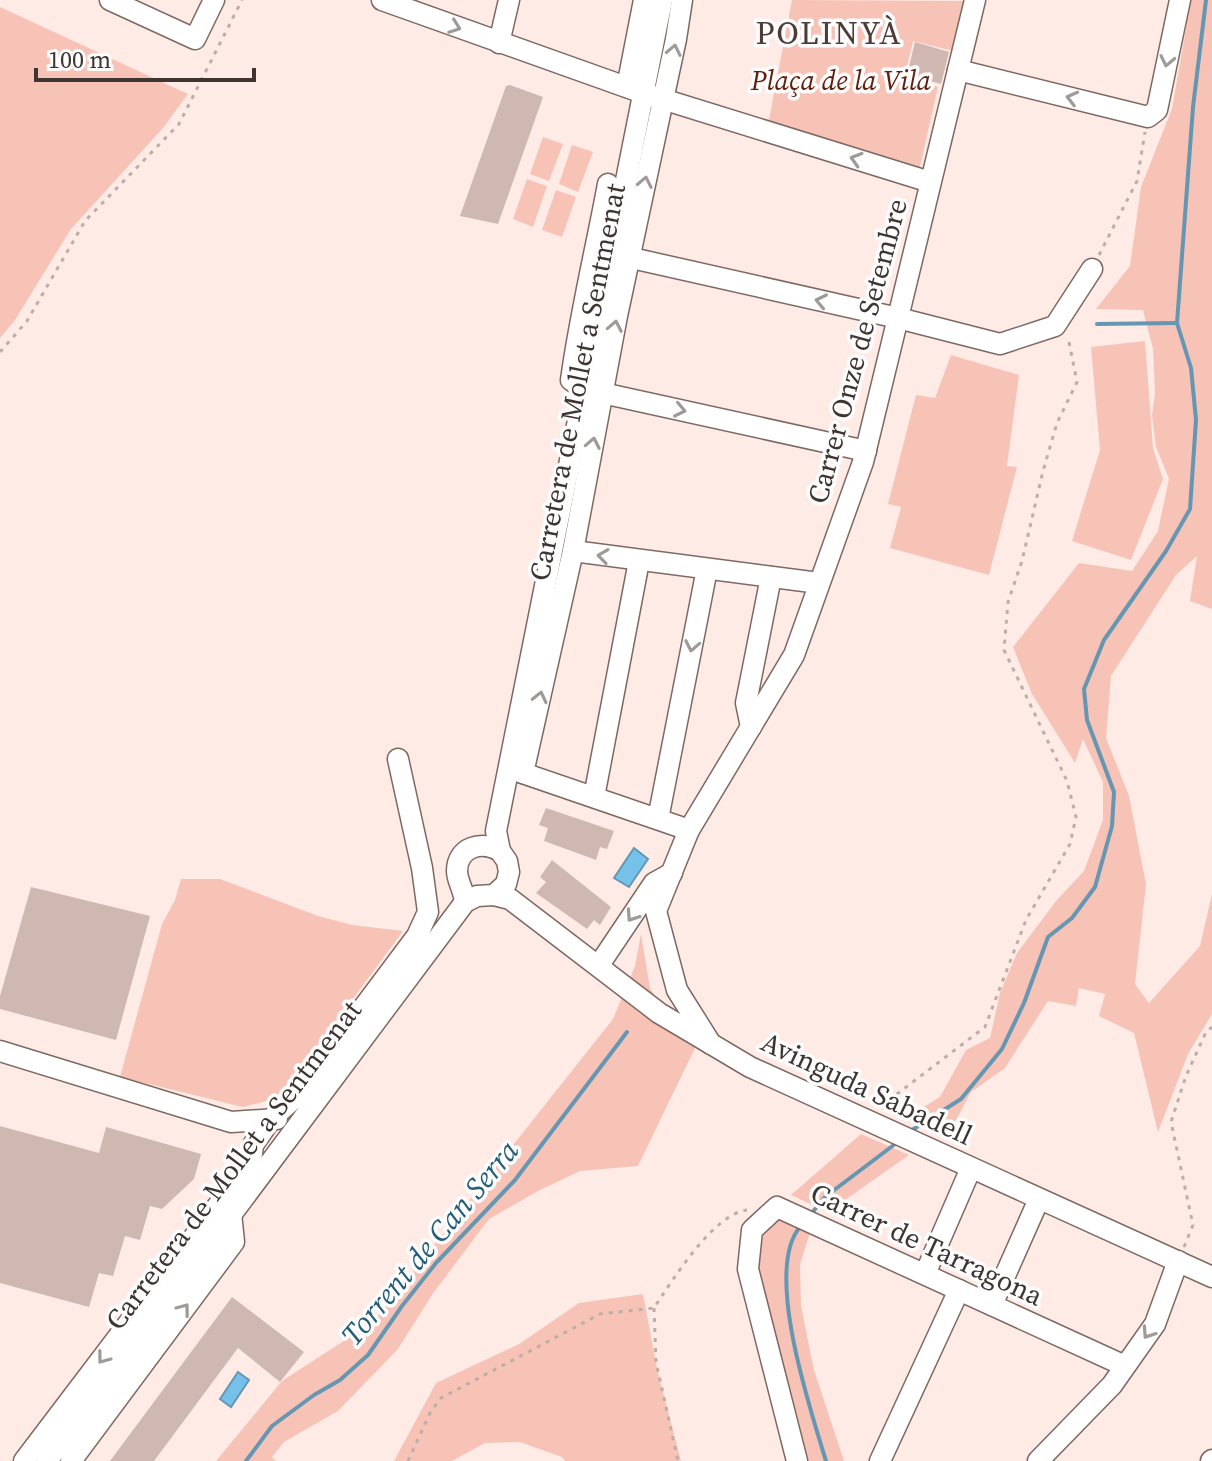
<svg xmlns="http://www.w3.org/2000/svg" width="1212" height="1461" viewBox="0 0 1212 1461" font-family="'Source Serif 4',serif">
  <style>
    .green { fill: #f7c3b6 }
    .water { fill: #76c1ea; stroke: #6597b3; stroke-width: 2 }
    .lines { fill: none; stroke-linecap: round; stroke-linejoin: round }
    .stream { stroke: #6597b3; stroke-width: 4 }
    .building { fill: #d0b8b2 }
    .minor-casing { stroke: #7e6862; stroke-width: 23 }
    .path { stroke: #beada8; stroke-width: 3; stroke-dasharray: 4 6; stroke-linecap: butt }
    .minor { stroke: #fff; stroke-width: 20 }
    .oneway { stroke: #9e9a98 }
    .labels { text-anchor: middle; stroke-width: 7; stroke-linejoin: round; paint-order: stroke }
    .park-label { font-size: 28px; font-style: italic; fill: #601e0d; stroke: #fdfdfd }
    .street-label { font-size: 28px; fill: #3e3432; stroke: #fdfdfd }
    .water-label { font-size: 30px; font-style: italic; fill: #245d79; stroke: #fdfdfd }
    .quarter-label { font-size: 32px; letter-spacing: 2px; fill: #4e3b36; stroke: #fdfdfd }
  </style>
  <rect width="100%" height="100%" fill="#ffebe5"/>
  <g class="green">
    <polygon points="792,0 964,1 953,51 913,41 905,75 938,87 919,171 768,125"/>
    <polygon points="1191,0 1212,0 1212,609 1190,601 1197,556 1176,575 1111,676 1106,738 1129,796 1146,884 1135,984 1149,1003 1200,946 1212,894 1212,1014 1188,1054 1158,1132 1134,1033 1099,1016 1105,994 1079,988 1076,1006 1048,1001 1005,1068 971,1092 948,1135 909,1116 940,1097 966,1050 990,1038 1000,993 1017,953 1056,901 1084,871 1103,820 1103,782 1083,739 1075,763 1032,694 1013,647 1079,563 1132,571 1158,531 1169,479 1156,447 1152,415 1155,393 1153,349 1143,310 1096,309 1130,266 1141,187 1172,109"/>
    <polygon points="0,7 188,94 163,128 71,229 15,320 0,338"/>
    <polygon points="543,137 563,144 549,181 530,174"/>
    <polygon points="572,145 593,152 578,192 559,184"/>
    <polygon points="527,179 547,186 533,227 513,219"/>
    <polygon points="556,190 576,197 562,237 542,230"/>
    <polygon points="1145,341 1153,448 1163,479 1131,560 1072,541 1100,450 1091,347"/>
    <polygon points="951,355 1019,375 1007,466 1017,467 989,575 890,548 901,507 888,504 916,395 935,398"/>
    <polygon points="181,879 220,879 318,916 352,925 403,931 285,1091 266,1101 243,1107 120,1077 162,924 175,900"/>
    <polygon points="641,934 650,988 677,1031 696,1046 638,1166 580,1171 538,1191 489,1219 434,1292 398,1349 338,1411 284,1442 272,1457 276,1461 216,1461 282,1381 373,1322 613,1019 635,966"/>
    <polygon points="861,1134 909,1155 828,1212 791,1195"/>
    <polygon points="773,1219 789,1220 811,1230 800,1264 801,1306 814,1370 844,1461 806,1461 754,1264 760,1239"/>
    <polygon points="643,1294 658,1373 681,1461 565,1461 562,1457 520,1442 485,1443 452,1461 394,1461 436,1383 519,1344 579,1303"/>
  </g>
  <g class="water">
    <polygon points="634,848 648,859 629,887 614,878"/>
    <polygon points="238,1372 249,1380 231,1407 220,1399"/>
  </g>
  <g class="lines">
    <g class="stream">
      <polyline points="1097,324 1177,323"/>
      <polyline points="909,1132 961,1099 1002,1049 1024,1003 1048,937 1072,918 1095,887 1112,826 1114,792 1087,720 1084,689 1104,640 1166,551 1190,509 1196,420 1191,368 1177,323 1193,107 1206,0"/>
      <polyline points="811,1214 825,1197 899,1141"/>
      <path d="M 800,1227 C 763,1270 811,1411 826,1461"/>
      <polyline points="246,1461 272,1426 314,1395 340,1380 368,1355 402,1306 436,1263 515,1180 627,1032"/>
    </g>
  </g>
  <g class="building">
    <polygon points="915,42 949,52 941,84 907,75"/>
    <polygon points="510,85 543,97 498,224 460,216 506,86"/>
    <polygon points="546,808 614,831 607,849 600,847 596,860 544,841 548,828 539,825"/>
    <polygon points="552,860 611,907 600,925 594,920 587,929 536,893 546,882 540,877"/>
    <polygon points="31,887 150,916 116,1040 0,1009 0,996"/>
    <polygon points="0,1126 99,1153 106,1127 201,1154 194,1179 162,1209 150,1206 140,1240 125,1236 113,1276 99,1273 89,1307 0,1283"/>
    <polygon points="232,1297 304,1352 280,1382 238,1348 154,1461 110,1461"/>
  </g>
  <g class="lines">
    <g class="minor-casing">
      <g id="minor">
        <polyline points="110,0 195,39 214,0"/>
        <polyline points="382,0 643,93 930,182"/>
        <polyline points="499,43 509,0"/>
        <polyline points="958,70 1148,117 1157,110 1180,0"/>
        <polyline points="627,87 644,0"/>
        <path d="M 608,184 C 596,249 580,314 571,380 L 584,389 L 866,451"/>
        <polyline points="596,250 898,318 1000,344 1055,326 1092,269"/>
        <polyline points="573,551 819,583"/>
        <polyline points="751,727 746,703 771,577"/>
        <polyline points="511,769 689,830"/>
        <polyline points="523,773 573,551 617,316 676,39 682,0"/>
        <polyline points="594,797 639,561"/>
        <polyline points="658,819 707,569"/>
        <polyline points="494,895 510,899 659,1013 750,1067 1212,1277"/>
        <path d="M 465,902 C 464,890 457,881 457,871 C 457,847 482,840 500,851"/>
        <polyline points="599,965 654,883 672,873"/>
        <polyline points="711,1044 677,990 656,911 689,830 794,655 863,462 975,0"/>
        <polyline points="0,1051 231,1122 277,1119"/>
        <polyline points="925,1274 971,1168"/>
        <polyline points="992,1305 1039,1199"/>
        <polyline points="24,1461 251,1162 253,1145 271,1119 297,1096 417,936 428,912 422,868 398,759"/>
        <polyline points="47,1461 465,902 477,896 494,895 506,884 509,872 507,861 500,851 496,831 662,0"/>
        <polyline points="71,1461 234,1242 231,1213"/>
        <polyline points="797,1461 748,1269 752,1230 777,1207 1125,1366"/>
        <polyline points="880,1461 959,1290"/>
        <polyline points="1038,1461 1112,1385 1155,1324 1178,1261"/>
        <polyline points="1211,1461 1212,1460"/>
      </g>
    </g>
    <g class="path">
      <polyline points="1099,255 1137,181 1145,132"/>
      <polyline points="0,352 27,321 85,221 179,124 242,0"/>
      <polyline points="883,1109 897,1094 985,1027 1026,920 1070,844 1076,817 1067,781 1004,650 1008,602 1022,561 1043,471 1057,423 1077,382 1068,337"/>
      <polyline points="1184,1247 1193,1225 1171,1122 1186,1076 1206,1032 1212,1027"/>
      <polyline points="654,1308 656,1362 678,1461"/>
      <path d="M 408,1461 L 431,1411 L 441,1398 L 600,1314 L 654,1308 C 672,1281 713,1214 747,1210"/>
    </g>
    <use href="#minor" class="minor"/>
  </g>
  <defs><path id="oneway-chevron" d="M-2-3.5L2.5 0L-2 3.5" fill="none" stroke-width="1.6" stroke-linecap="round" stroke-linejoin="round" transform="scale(2)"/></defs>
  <g class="oneway">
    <use href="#oneway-chevron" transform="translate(455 27) rotate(20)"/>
    <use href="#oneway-chevron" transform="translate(674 50) rotate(-78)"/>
    <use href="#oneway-chevron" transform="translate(1167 61) rotate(102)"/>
    <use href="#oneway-chevron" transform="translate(1072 98) rotate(-166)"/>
    <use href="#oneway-chevron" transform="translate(856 159) rotate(-163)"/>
    <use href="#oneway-chevron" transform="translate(645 182) rotate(-78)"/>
    <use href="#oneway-chevron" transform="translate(821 301) rotate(-168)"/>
    <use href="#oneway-chevron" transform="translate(615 326) rotate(-79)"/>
    <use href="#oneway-chevron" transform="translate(680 410) rotate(12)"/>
    <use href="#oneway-chevron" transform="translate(593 443) rotate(-79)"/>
    <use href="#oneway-chevron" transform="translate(603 556) rotate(-172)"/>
    <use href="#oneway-chevron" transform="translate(692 646) rotate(101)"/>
    <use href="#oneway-chevron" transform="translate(540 697) rotate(-77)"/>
    <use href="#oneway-chevron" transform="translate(632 916) rotate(124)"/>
    <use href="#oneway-chevron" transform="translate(184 1309) rotate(-53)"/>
    <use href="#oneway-chevron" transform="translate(1148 1333) rotate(124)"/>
    <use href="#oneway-chevron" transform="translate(103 1358) rotate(127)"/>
  </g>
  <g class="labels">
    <g class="park-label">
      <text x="841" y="90">Plaça de la Vila</text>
    </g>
    <g class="street-label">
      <text transform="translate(857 351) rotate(-75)" y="10">Carrer Onze de Setembre</text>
      <text transform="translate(577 382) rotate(-79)" y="10">Carretera de Mollet a Sentmenat</text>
      <text transform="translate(867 1088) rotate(25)" y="10">Avinguda Sabadell</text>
      <text transform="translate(233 1165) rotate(-53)" y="10">Carretera de Mollet a Sentmenat</text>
      <text transform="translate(927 1244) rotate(25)" y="10">Carrer de Tarragona</text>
    </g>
    <g class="water-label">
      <text transform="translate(430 1243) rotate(-50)" y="10">Torrent de Can Serra</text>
    </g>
    <g class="quarter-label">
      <text x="829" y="44">POLINYÀ</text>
    </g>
  </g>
  <path d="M36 68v12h218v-12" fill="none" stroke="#3e3432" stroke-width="4"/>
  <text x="48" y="68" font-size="24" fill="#3e3432" stroke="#fdfdfd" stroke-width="6" paint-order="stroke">100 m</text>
</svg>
